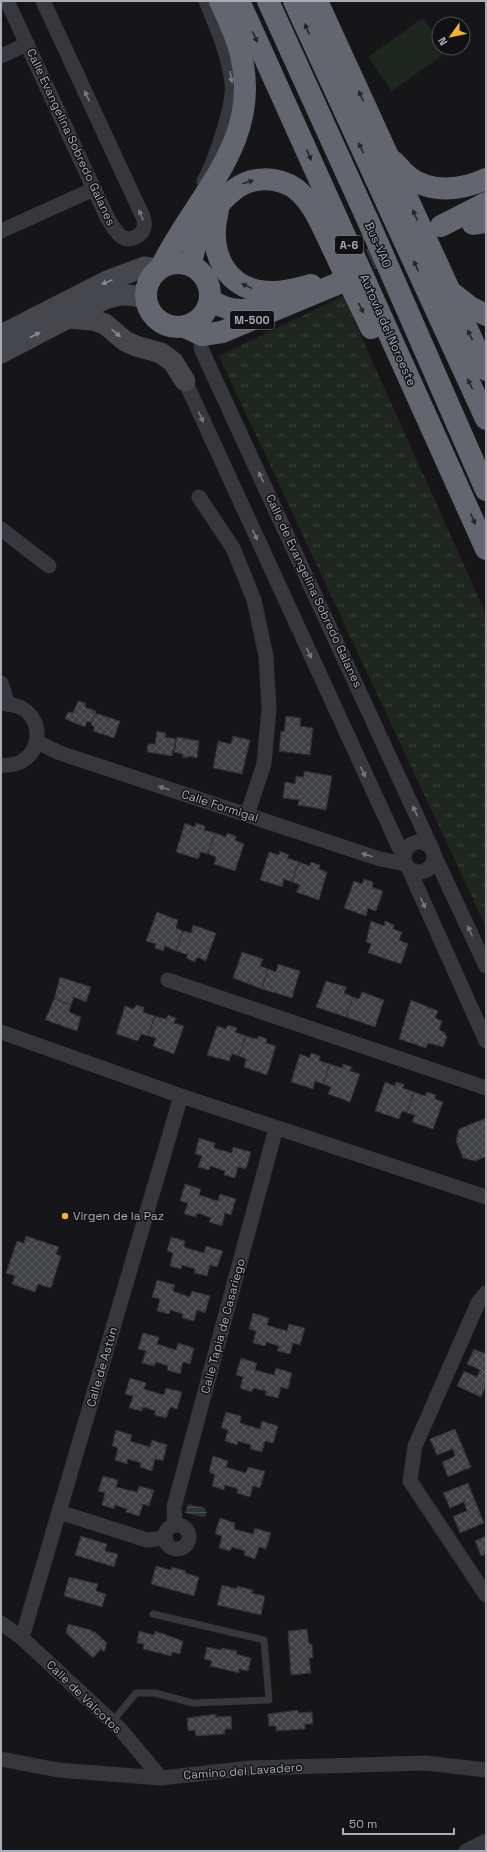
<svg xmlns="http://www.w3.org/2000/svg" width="487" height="1852" viewBox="0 0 487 1852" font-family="'Space Grotesk',sans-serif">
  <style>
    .grass { fill: url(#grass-tufts) }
    .pitch { fill: #1e261f }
    .water { fill: url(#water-rules) }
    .building { fill: url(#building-cross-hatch); stroke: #303034 }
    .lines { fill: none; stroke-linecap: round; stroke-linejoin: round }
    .highway-tunnel { stroke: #333438; stroke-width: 22; stroke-dasharray: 22 11; stroke-linecap: butt }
    .lane { stroke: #37383d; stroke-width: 7 }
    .street { stroke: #37383d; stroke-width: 15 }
    .secondary { stroke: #45474d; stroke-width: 21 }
    .highway { stroke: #63666e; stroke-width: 22 }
    .oneway { fill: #26262a }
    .oneway2 { fill: #757881 }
    .oneway3 { fill: #858993 }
    .poi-dot { fill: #f2b134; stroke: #111113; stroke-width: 1.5 }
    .labels { text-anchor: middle; stroke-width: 3; stroke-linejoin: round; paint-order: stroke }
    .shield { fill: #111113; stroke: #7b7e86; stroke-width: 1 }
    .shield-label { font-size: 11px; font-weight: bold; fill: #a8adb8 }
    .street-label { font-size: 12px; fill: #a8adb8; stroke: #111113 }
    .poi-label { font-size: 12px; fill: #a8adb8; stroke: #111113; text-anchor: start }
  </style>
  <defs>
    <pattern id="grass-tufts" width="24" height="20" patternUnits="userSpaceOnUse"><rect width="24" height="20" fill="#1e261f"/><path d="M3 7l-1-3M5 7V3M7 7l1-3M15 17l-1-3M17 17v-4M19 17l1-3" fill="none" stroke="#3c433d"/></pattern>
    <pattern id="water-rules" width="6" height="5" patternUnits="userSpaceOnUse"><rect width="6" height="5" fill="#2c353c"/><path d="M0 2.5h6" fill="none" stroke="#485056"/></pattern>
    <pattern id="building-cross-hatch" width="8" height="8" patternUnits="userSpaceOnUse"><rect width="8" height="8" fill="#404145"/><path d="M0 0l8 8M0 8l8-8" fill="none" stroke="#595a5e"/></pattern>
  </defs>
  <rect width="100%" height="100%" fill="#161618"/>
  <polygon class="grass" points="343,296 486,614 486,927 219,356"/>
  <polygon class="pitch" points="423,18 439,40 439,48 444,48 447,52 392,91 368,57"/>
  <polygon class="water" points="188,1504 205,1508 207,1514 203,1517 185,1513"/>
  <g class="building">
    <polygon points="78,701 86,703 85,707 96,711 92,723 87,721 85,727 65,719 68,712 73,713"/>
    <polygon points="95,713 120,721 114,738 93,731 95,727 91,725"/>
    <polygon points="286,716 301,718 300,726 313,728 310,755 279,751 281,731 284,732"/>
    <polygon points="157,731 166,733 165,737 176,739 172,756 147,752 148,744 155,744"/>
    <polygon points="233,736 250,740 242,774 213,768 218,741 231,744"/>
    <polygon points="177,737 199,741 197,758 188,756 187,758 182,757 183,754 174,752"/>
    <polygon points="304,771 332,776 326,810 298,805 299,800 283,798 285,782 295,784 296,776 304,777"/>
    <polygon points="185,823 195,827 196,823 205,826 204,830 215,833 208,854 201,852 198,859 176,852"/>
    <polygon points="215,833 226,837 227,833 236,836 235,840 244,844 235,871 214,864 216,857 208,854"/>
    <polygon points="280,851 289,855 287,858 299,862 292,882 284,879 282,887 260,880 269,852 279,855"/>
    <polygon points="299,862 310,866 311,862 320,865 319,869 327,872 319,900 296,892 300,885 292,882"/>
    <polygon points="364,879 373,882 372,887 383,891 376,911 368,908 366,916 344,908 354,881 362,884"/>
    <polygon points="157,912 178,920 176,928 183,931 176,951 165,946 163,951 155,948 156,944 146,941"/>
    <polygon points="371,921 384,926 385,921 394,925 393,929 402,932 399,940 408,944 401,964 368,953 371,944 366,942"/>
    <polygon points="193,925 216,933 206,961 197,957 195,962 186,958 188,955 176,951 183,931 191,933"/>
    <polygon points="242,952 263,959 260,966 268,969 262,989 233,978"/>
    <polygon points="278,964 300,971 292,998 262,989 268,969 276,972"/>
    <polygon points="60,977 91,987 86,1002 74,997 71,1005 54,999"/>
    <polygon points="326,981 347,987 344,993 353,997 346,1017 316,1007"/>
    <polygon points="362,992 384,1000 375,1027 346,1017 353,997 359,999"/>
    <polygon points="54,999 71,1005 69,1012 81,1017 77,1031 45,1020"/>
    <polygon points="411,1000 438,1011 435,1018 442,1021 439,1030 444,1032 447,1037 443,1047 428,1043 426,1048 399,1039"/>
    <polygon points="136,1005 144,1007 143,1012 155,1016 148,1036 141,1034 138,1041 116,1034 125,1006 134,1009"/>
    <polygon points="168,1015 176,1018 174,1023 184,1026 174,1054 153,1046 156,1038 148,1036 155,1016 166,1019"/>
    <polygon points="228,1025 237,1028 235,1032 246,1036 239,1056 232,1054 229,1061 207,1055 217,1026 226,1029"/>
    <polygon points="246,1036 257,1039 259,1036 267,1039 266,1043 276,1046 267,1075 244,1067 246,1059 239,1056"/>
    <polygon points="311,1053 320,1056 319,1061 330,1064 323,1084 315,1081 313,1089 291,1082 300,1054 310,1058"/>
    <polygon points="330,1064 342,1068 343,1064 352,1067 350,1071 360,1074 350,1102 328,1094 331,1087 323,1084"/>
    <polygon points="385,1082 395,1086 396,1082 404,1084 403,1088 414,1092 407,1113 402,1111 399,1119 375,1111"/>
    <polygon points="414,1092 425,1096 427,1092 436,1095 435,1099 443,1102 433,1129 412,1122 415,1115 407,1113"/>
    <polygon points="486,1118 486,1160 485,1157 475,1161 463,1158 456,1141 459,1129"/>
    <polygon points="199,1138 215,1143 214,1148 232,1153 233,1147 251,1152 246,1169 238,1167 235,1178 224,1175 225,1171 210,1166 209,1170 198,1167 202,1156 195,1154"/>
    <polygon points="185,1184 201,1189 199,1195 218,1201 220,1194 236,1199 231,1215 225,1213 222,1226 209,1222 211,1218 197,1213 196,1217 184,1214 188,1203 180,1201"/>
    <polygon points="26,1236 59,1247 56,1254 61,1256 51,1288 38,1284 35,1292 12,1284 15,1276 6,1273 17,1241 24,1243"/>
    <polygon points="171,1237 185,1241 184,1247 204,1253 206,1246 223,1251 217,1267 210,1265 207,1276 194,1273 195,1269 182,1265 181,1269 170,1266 173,1253 167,1251"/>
    <polygon points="157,1280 175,1285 173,1291 190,1297 192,1291 210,1296 205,1313 197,1310 194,1321 182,1318 183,1314 170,1310 169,1314 157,1311 160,1299 152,1297"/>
    <polygon points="253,1313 269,1318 267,1325 287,1331 289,1324 305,1328 300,1345 293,1343 290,1354 277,1351 279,1346 266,1342 265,1346 253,1343 256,1331 249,1329"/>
    <polygon points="143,1333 159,1337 157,1344 176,1350 178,1343 194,1348 190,1364 183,1362 180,1374 167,1370 168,1366 156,1362 154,1366 142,1363 146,1351 138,1349"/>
    <polygon points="474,1349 486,1354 486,1385 481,1397 457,1386 464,1371 477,1377 480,1370 467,1364"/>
    <polygon points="241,1358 257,1363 255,1370 274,1375 276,1368 292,1373 288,1389 281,1387 278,1398 265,1395 266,1391 253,1388 252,1392 240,1388 243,1377 236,1375"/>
    <polygon points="130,1378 146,1383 144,1389 164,1395 166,1388 182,1392 177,1409 170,1407 166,1418 154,1415 156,1411 143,1407 142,1411 129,1408 133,1396 125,1394"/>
    <polygon points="226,1412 241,1416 240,1423 260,1429 262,1421 278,1426 273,1443 265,1441 262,1452 250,1449 251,1445 238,1441 237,1445 225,1441 228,1430 221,1428"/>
    <polygon points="455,1429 471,1467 448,1477 442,1462 455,1456 453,1449 437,1455 430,1439"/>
    <polygon points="116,1430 132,1435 130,1441 150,1447 152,1440 167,1445 163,1461 155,1459 152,1471 140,1467 141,1463 128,1459 127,1464 115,1460 118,1448 112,1446"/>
    <polygon points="213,1456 228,1461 226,1467 246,1473 248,1467 265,1471 260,1488 253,1486 250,1497 237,1493 238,1489 225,1485 224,1490 212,1486 215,1475 209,1472"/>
    <polygon points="103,1476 118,1480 116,1487 137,1492 139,1486 154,1490 149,1506 143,1504 139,1516 126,1512 127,1509 115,1505 114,1509 102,1505 105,1493 98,1491"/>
    <polygon points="468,1483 484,1523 460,1533 453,1516 467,1511 464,1502 450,1508 443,1493"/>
    <polygon points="220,1518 235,1523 234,1529 253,1534 255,1528 271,1533 266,1549 259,1547 255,1559 244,1555 245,1551 232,1547 230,1551 219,1548 222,1536 215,1534"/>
    <polygon points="81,1536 107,1544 105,1551 118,1554 114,1567 75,1555"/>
    <polygon points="486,1536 486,1554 481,1556 475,1541"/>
    <polygon points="156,1566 171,1570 172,1567 186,1571 185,1573 199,1577 194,1596 151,1584"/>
    <polygon points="69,1577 98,1584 96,1591 106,1594 102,1607 64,1596"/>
    <polygon points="222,1585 237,1589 237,1586 253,1590 252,1593 265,1596 261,1615 217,1605"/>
    <polygon points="68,1624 91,1630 93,1632 94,1631 107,1643 104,1652 101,1649 93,1658 66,1633"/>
    <polygon points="307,1629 309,1644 312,1644 313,1658 309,1658 311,1673 291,1675 288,1631"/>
    <polygon points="139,1631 154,1635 155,1631 183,1641 180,1654 172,1652 171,1656 143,1649 144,1644 137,1643"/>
    <polygon points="207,1647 221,1650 222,1648 237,1651 236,1654 251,1658 248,1671 239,1669 239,1673 210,1666 212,1661 204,1659"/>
    <polygon points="298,1710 298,1713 312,1712 313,1724 305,1724 305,1729 276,1731 276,1726 269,1726 268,1714"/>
    <polygon points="216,1714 216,1717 231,1716 232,1729 225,1729 225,1734 196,1736 195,1730 188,1731 187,1718"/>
  </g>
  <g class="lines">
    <polyline class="highway-tunnel" points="340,273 422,236"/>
    <polyline class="lane" points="112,1722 136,1693 155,1693 193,1703 269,1700 264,1640 153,1614"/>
    <g class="street">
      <path d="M 7,1 L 107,217 C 111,224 115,232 122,237 C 130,242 142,236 144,227 C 145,224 144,220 143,217 L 43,1"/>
      <polyline points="1,56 27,44"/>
      <path d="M 204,181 C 215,162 235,103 232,82 C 228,53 217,28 206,1"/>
      <polyline points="1,231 94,189"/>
      <polyline points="202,335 201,348 209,366 431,847"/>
      <polyline points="185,381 404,858"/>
      <polyline points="199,497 233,548 254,600 266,656 269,709 264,764 247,815"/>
      <polyline points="1,529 49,566"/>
      <polyline points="1,683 8,704"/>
      <path d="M 1,704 C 5,703 9,704 13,705 C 49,712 44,769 1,765"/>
      <polyline points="37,742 60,753 380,859 405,864"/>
      <circle cx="419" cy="857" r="15"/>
      <polyline points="435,857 486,966"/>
      <polyline points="408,867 486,1041"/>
      <polyline points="168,980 486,1088"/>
      <polyline points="1,1032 181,1096 486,1197"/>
      <polyline points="486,1293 478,1303 415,1446 410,1481 486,1595"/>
      <polyline points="59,1512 147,1540 165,1538"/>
      <circle cx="177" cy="1537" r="12"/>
      <polyline points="175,1525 174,1507 276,1128"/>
      <polyline points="1,1623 22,1638 121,1730 161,1778"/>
      <polyline points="22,1638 181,1096"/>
      <polyline points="1,1759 58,1770 161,1778 250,1768 426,1763 486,1770"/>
      <polyline points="466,1851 486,1841"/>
    </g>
    <g class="secondary">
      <polyline points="67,318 93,320 105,324 125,341 136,346 161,353 173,362 185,381"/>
      <polyline points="1,335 107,281 144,267 157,269"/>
      <path d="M 1,353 L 103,300 C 118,294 130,293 145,299"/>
    </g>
    <g class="highway">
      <polyline points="239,1 486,549"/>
      <polyline points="268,1 369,223 486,490"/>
      <polyline points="294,1 486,419"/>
      <polyline points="317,1 486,370"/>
      <path d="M 394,162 C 399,167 404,173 409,177 C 432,194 462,190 486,179"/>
      <path d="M 218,210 C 207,253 226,293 274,292 C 286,292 299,288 311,285"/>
      <polyline points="473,224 486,222"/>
      <polyline points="441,226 486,203"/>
      <circle cx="178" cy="295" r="32"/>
      <path d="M 191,265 C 195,236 210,209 234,190 C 251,176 277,176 296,189 C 314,203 324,231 334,251 C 346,277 359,303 371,328"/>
      <path d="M 161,267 C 196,195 262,143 241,55 C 237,36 228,19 220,1"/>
      <polyline points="452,293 470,307 486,315"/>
      <path d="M 210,299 C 226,312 246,312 265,306"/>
      <polyline points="185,327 202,335 222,332 339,283"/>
    </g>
  </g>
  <defs><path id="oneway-solid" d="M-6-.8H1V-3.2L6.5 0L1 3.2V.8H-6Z"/></defs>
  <g class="oneway">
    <use href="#oneway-solid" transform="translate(307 29) rotate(-115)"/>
    <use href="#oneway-solid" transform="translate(255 37) rotate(66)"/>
    <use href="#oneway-solid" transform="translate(361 96) rotate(-115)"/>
    <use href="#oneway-solid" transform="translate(361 148) rotate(-115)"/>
    <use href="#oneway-solid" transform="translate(309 155) rotate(66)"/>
    <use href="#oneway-solid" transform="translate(248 182) rotate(-17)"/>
    <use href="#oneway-solid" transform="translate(415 215) rotate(-114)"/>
    <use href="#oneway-solid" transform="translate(416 266) rotate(-115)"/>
    <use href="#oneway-solid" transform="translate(247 286) rotate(-154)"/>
    <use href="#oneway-solid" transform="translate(361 308) rotate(64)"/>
    <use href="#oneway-solid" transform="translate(470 335) rotate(-115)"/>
    <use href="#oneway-solid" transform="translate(470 384) rotate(-115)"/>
    <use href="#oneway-solid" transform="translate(473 519) rotate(66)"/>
  </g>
  <g class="oneway2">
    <use href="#oneway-solid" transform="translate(231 77) rotate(80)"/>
    <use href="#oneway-solid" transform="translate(87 96) rotate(-115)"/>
    <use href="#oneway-solid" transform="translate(141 215) rotate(-111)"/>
    <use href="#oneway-solid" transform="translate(201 417) rotate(65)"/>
    <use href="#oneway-solid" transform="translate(261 477) rotate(-115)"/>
    <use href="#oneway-solid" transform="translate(255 535) rotate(65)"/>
    <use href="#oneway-solid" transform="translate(309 653) rotate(65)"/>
    <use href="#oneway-solid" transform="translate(363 772) rotate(65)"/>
    <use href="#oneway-solid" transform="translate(164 788) rotate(-162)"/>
    <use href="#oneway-solid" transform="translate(415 811) rotate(-115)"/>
    <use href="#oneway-solid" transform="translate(367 855) rotate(-162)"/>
    <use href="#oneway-solid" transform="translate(423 903) rotate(66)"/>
    <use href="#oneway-solid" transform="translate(470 931) rotate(-114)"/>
  </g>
  <g class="oneway3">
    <use href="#oneway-solid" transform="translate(107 282) rotate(157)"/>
    <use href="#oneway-solid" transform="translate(116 333) rotate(41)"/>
    <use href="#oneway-solid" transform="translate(35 335) rotate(-28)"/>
  </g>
  <circle class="poi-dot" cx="65" cy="1216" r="4"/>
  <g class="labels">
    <g class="shield">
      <rect x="335" y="236" width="28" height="18" rx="3"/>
      <rect x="230" y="311" width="44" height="18" rx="3"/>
    </g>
    <g class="shield-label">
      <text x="349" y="249">A-6</text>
      <text x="252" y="324">M-500</text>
    </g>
    <g class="street-label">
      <text transform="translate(71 137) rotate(65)" y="4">Calle Evangelina Sobredo Galanes</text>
      <text transform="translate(378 245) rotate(66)" y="4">Bus-VAO</text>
      <text transform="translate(388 330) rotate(66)" y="4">Autovía del Noroeste</text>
      <text transform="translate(314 591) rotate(65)" y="4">Calle de Evangelina Sobredo Galanes</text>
      <text transform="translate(220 806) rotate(18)" y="4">Calle Formigal</text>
      <text transform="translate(223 1326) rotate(-75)" y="4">Calle Tapia de Casariego</text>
      <text transform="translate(102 1367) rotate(-74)" y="4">Calle de Astún</text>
      <text transform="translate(84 1697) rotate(44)" y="4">Calle de Valcotos</text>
      <text transform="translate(243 1771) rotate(-4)" y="4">Camino del Lavadero</text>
    </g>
    <g class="poi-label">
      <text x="73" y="1220">Virgen de la Paz</text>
    </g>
  </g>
  <rect width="487" height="1852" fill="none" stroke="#a8adb8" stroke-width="4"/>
  <g transform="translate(451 36) rotate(237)"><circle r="19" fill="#111113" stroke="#4d4f55"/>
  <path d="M0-3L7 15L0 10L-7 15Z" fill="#f2b134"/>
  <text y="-6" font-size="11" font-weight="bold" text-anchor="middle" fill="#a8adb8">N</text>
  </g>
  <path d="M343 1828v6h111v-6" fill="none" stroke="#a8adb8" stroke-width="2"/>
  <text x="349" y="1828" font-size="12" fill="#a8adb8" stroke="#111113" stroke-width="3" paint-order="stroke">50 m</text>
</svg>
